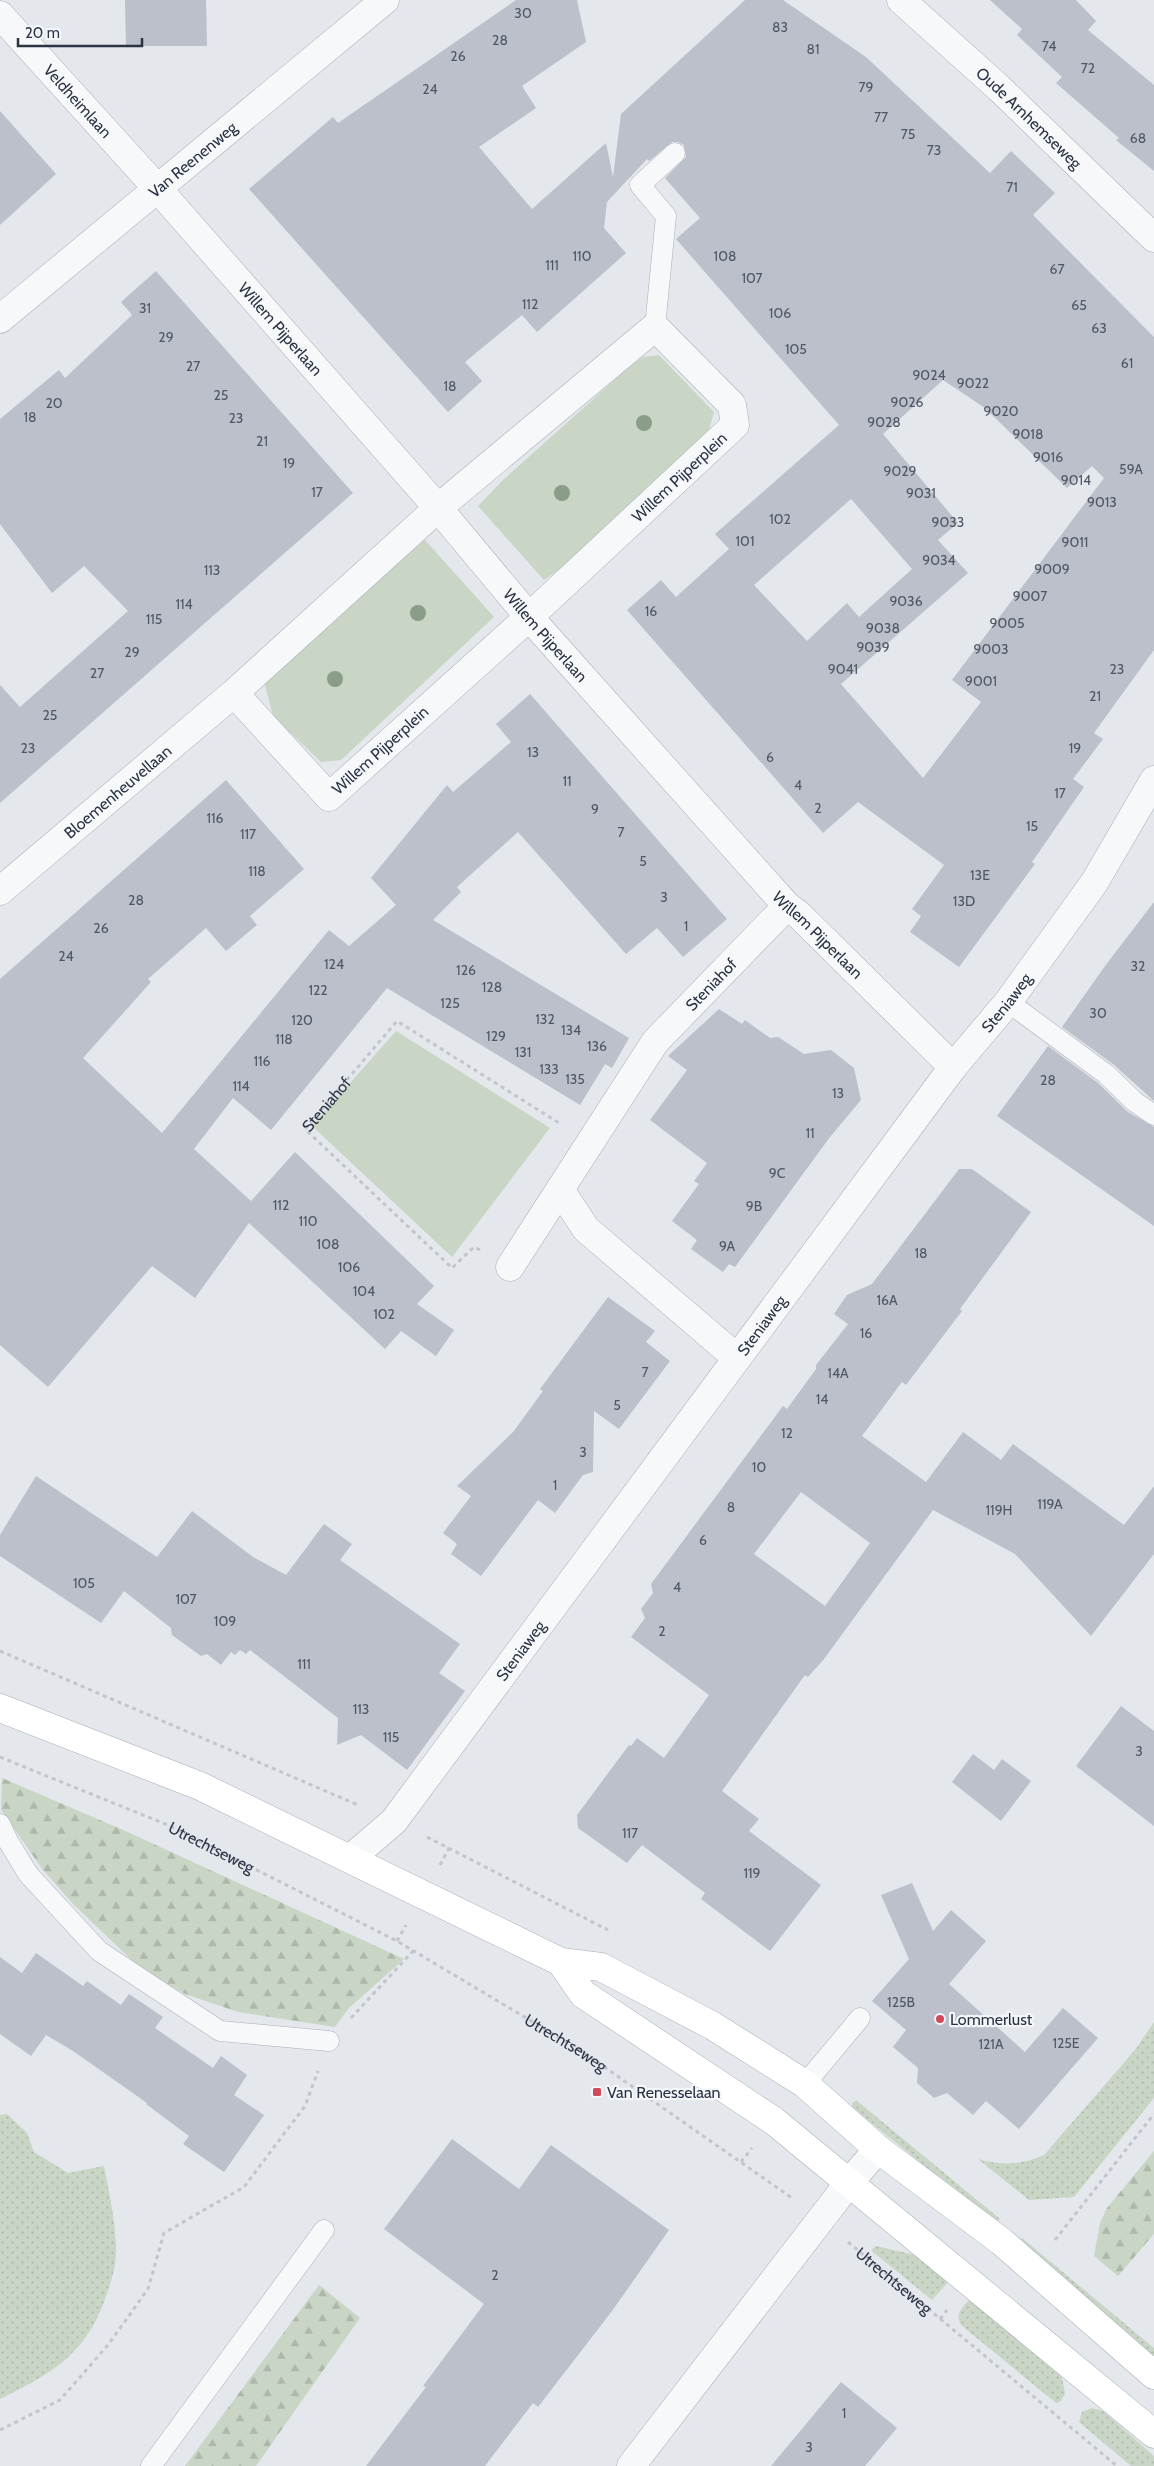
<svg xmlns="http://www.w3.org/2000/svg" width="1154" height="2466" viewBox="0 0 1154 2466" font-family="Cabin,sans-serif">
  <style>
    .grass { fill: url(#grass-dots) }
    .forest { fill: url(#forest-firs) }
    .park { fill: #c9d6c5 }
    .building { fill: #bbc0ca; fill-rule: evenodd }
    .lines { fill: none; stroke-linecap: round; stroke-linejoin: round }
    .lane-casing { stroke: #a9aeb7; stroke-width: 21 }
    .street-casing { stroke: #a9aeb7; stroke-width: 29 }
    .secondary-casing { stroke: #a9aeb7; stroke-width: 29 }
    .path { stroke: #c2c5cb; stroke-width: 3; stroke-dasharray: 4 4; stroke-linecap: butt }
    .lane { stroke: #f7f8fa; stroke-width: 20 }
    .street { stroke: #f7f8fa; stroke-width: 28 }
    .secondary { stroke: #fff; stroke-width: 28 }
    .tree { fill: #899d89 }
    .poi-dot { fill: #d1495b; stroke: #f4f6f9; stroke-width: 2 }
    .labels { text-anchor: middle; stroke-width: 4.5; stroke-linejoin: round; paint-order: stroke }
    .number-label { font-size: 14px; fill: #4f5766 }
    .street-label { font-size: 16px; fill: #2b3445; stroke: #f4f6f9 }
    .poi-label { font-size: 16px; fill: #2b3445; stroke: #f4f6f9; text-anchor: start }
  </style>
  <defs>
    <pattern id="grass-dots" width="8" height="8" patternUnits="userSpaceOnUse" patternTransform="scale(1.25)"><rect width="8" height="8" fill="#c9d6c5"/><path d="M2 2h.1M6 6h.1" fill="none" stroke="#adb8ab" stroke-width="1.8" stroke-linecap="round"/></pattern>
    <pattern id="forest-firs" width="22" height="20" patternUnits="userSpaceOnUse" patternTransform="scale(1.25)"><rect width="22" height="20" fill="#c9d6c5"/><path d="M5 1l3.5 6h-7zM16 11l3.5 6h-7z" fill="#adb8ab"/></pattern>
  </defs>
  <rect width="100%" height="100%" fill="#e4e7ec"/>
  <g class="grass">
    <path d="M 1154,2022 L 1154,2098 L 1074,2197 L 1029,2200 L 978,2159 C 1002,2166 1021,2165 1044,2155 L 1135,2050 Z"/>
    <polygon points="856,2100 1000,2219 996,2224 852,2107 852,2104"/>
    <path d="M 7,2114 L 27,2133 L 34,2152 L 68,2173 L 104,2166 C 109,2192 115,2219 116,2245 C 117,2261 113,2276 108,2290 C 89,2352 55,2372 0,2399 L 0,2115 Z"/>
    <polygon points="1022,2238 1154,2348 1154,2358 1019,2241"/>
    <polygon points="876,2246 915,2255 949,2281 932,2300 873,2252 872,2249"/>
    <path d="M 969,2300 L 973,2301 L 1062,2377 L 1065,2394 L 1060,2402 L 1056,2403 L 961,2325 C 955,2314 962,2308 969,2300 Z"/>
    <polygon points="1092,2408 1103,2411 1154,2456 1154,2466 1131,2466 1079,2422 1082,2412"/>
  </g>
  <g class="forest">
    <polygon points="2,1778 121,1829 404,1959 349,2008 335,2027 238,2012 185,1994 139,1967 75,1906 43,1870 1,1810"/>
    <polygon points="1154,2151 1154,2234 1118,2276 1094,2256 1100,2223 1107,2208"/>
    <polygon points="319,2285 360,2318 256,2466 185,2466"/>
  </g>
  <g class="park">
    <polygon points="659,355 714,412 709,430 567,564 544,580 478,506 504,479 628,368 643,357"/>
    <polygon points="425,540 494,617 341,760 321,762 273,716 264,681"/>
    <polygon points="396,1031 550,1128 452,1257 312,1126"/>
  </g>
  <g class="building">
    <polygon points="125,0 206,0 207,46 126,46"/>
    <path d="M 516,0 L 577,0 L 586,42 L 522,86 L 536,108 L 479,147 L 532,209 L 606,143 L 613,177 L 621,114 L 745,0 L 783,0 L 866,57 L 990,173 L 1011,151 L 1055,193 L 1033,215 L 1154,337 L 1154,650 L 1094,733 L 1103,739 L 1073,779 L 1084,787 L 1032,862 L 1035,864 L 959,967 L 910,932 L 921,916 L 912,909 L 944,865 L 858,802 L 823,833 L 627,610 L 661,580 L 676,597 L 729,549 L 715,534 L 839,425 L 676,239 L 700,218 L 665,178 L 686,157 L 684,145 L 678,142 L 672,142 L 649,161 L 647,159 L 607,202 L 604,228 L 626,253 L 537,332 L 522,315 L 465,362 L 482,381 L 448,412 L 249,189 L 333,117 L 338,123 ZM 943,380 L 985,408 L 1067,488 L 1092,466 L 1104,478 L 952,680 L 981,702 L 923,778 L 841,684 L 968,573 L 938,540 L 958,523 L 883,434 ZM 851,499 L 912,569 L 859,617 L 847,603 L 807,641 L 754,585 Z"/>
    <polygon points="990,0 1076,0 1096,21 1088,30 1154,85 1154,171 1116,140 1119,138 1056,83 1062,77 1017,35 1022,29"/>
    <polygon points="0,111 56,174 0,225"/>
    <polygon points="156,271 353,493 0,803 0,685 20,707 128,611 84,566 52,593 0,524 0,419 59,370 65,378 132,315 121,302"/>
    <polygon points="530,694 727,919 683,957 657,928 626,954 518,832 457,887 461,892 433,920 629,1038 612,1068 605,1064 580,1105 387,988 271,1130 233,1098 194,1149 251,1201 295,1152 434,1286 417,1304 454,1330 436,1356 401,1331 385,1349 249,1223 195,1298 152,1266 48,1387 0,1345 0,979 226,780 304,869 250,916 257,925 226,951 206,928 148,979 151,982 83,1058 162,1133 329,930 349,946 396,905 371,878 447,785 453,792 511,742 496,724"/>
    <polygon points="1154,902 1154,1101 1113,1064 1062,1027 1105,966"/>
    <polygon points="719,1009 742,1024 745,1020 770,1038 778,1037 804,1054 831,1050 854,1068 861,1100 830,1137 735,1267 729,1264 723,1272 691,1249 697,1240 672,1221 699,1184 694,1181 707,1163 650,1120 687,1070 668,1056"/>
    <polygon points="1048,1046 1098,1083 1128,1112 1154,1127 1154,1226 997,1116"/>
    <path d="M 959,1169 L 972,1169 L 1031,1212 L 960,1309 L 962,1311 L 906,1385 L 902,1382 L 862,1436 L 926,1482 L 963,1432 L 1001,1460 L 1013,1444 L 1124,1525 L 1154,1486 L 1154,1554 L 1091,1636 L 1015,1554 L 933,1510 L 824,1659 L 808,1677 L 805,1675 L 722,1791 L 759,1819 L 749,1831 L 821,1885 L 770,1951 L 701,1899 L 705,1893 L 642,1845 L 627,1863 L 578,1828 L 577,1815 L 629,1745 L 631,1746 L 637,1738 L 664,1758 L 709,1695 L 631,1637 L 645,1618 L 641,1609 L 653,1593 L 651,1584 L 783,1406 L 787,1409 L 816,1369 L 816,1365 L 848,1324 L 834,1314 L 847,1295 L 872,1284 ZM 801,1492 L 870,1543 L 825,1606 L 754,1554 Z"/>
    <polygon points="608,1297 655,1331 646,1342 670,1361 619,1429 594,1411 593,1472 583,1475 555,1513 538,1500 481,1576 451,1554 457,1544 443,1533 471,1496 457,1486 513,1432 543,1391 540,1389"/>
    <polygon points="36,1476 157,1557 192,1511 253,1557 286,1575 324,1524 352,1544 340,1560 460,1644 439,1673 465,1691 407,1770 361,1735 337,1745 338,1718 250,1650 246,1654 240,1650 235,1655 231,1652 221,1665 207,1654 201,1656 172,1635 171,1628 124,1591 101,1623 0,1556 0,1535"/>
    <polygon points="1121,1706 1154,1731 1154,1826 1076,1766"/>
    <polygon points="973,1754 994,1770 1002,1759 1031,1781 1001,1821 952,1782"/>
    <polygon points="912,1883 933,1931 951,1910 986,1941 949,1984 1025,2052 1063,2008 1098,2038 1019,2129 986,2101 973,2115 947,2093 934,2098 917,2083 918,2068 893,2047 906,2030 872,2001 909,1959 881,1895"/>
    <polygon points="36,1953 83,1986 87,1981 121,2005 129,1994 163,2017 155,2028 213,2068 221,2056 247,2075 234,2095 264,2115 224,2172 183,2144 189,2136 146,2104 147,2103 73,2051 46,2035 31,2056 0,2034 0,1957 22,1973"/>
    <polygon points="452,2139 519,2189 551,2145 669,2230 612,2311 538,2407 533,2403 485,2466 366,2466 426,2387 423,2386 484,2304 384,2229"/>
    <polygon points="841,2382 897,2428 865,2466 771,2466"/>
  </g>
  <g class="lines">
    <g class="lane-casing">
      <g id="lane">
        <polyline points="655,327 666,216 640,185 675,153"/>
        <polyline points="1008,1002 1106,1074 1135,1102 1154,1115"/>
        <polyline points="0,1824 8,1841 28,1874 99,1951 220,2031 329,2041"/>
        <polyline points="805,2084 860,2018"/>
        <polyline points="151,2466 324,2230"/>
      </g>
    </g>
    <g class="street-casing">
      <g id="street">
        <path id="s4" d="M 901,0 L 999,88 L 1154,238"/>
        <path id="s5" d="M 0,15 L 157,188 L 438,508 L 529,617 L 787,906 L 798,914 L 953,1067"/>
        <path id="s6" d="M 0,319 L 385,0"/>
        <path id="s7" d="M 0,891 L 234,693 L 438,508 L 655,327 L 732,405 L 735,425 L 529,617 L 329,797 L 234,693"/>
        <polyline points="561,1191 586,1229 737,1358"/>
        <path id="s8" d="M 510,1267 L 655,1042 L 787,906"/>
        <path id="s9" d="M 351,1858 L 394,1821 L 953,1067 L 1008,1002 L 1094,883 L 1154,780"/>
        <polyline points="631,2466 848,2184 878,2149"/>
      </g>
    </g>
    <g class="secondary-casing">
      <g id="secondary">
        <polyline points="0,1708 200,1786 561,1962 601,1967 713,2026 805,2084 878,2149 1002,2242 1154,2375"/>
        <polyline points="561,1962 583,1994 774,2121 1154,2434"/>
      </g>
    </g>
    <g class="path">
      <path id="s1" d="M 480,1250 L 474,1247 L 452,1268 L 305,1129 L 397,1021 L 559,1123"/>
      <polyline points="0,1651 358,1805"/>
      <path id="s2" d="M 0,1757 L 170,1826 L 397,1941 L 580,2050 L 792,2198"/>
      <polyline points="427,1837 608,1930"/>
      <polyline points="440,1865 449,1848"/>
      <polyline points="397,1941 406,1925"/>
      <polyline points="351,2018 413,1951"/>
      <polyline points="741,2162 752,2148"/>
      <polyline points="1055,2240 1154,2114"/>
      <path id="s3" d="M 848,2242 L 1117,2466"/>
      <polyline points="940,2319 947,2310"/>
      <polyline points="0,2430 60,2400 108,2345 148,2289 164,2233 244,2187 305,2106 318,2071"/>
    </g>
    <use href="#lane" class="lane"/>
    <use href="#street" class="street"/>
    <use href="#secondary" class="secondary"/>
  </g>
  <g class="tree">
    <circle cx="644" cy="423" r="8"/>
    <circle cx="562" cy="493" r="8"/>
    <circle cx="418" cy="613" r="8"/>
    <circle cx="335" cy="679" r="8"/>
  </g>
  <g class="poi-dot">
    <circle cx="940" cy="2019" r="5"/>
    <rect x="592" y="2087" width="10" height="10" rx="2.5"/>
  </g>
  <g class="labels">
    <g class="number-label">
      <text x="523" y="18">30</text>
      <text x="780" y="32">83</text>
      <text x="500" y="45">28</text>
      <text x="1049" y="51">74</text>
      <text x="813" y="54">81</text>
      <text x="458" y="61">26</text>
      <text x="1088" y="73">72</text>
      <text x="866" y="92">79</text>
      <text x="430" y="94">24</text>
      <text x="881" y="122">77</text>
      <text x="908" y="139">75</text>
      <text x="1138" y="143">68</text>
      <text x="934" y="155">73</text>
      <text x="1012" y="192">71</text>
      <text x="582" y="261">110</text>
      <text x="725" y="261">108</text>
      <text x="552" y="270">111</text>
      <text x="1057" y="274">67</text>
      <text x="752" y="283">107</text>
      <text x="530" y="309">112</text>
      <text x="1079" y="310">65</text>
      <text x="145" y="313">31</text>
      <text x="780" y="318">106</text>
      <text x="1099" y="333">63</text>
      <text x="166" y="342">29</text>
      <text x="796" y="354">105</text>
      <text x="1127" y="368">61</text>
      <text x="193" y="371">27</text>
      <text x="929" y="380">9024</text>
      <text x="973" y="388">9022</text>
      <text x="450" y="391">18</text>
      <text x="221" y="400">25</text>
      <text x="907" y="407">9026</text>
      <text x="54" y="408">20</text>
      <text x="1001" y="416">9020</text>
      <text x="30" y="422">18</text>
      <text x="236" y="423">23</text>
      <text x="884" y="427">9028</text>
      <text x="1028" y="439">9018</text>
      <text x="262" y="446">21</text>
      <text x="1048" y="462">9016</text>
      <text x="289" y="468">19</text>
      <text x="1131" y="474">59A</text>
      <text x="900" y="476">9029</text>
      <text x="1076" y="485">9014</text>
      <text x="317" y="497">17</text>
      <text x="921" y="498">9031</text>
      <text x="1102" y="507">9013</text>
      <text x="780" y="524">102</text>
      <text x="948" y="527">9033</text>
      <text x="745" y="546">101</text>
      <text x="1075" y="547">9011</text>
      <text x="939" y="565">9034</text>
      <text x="1052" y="574">9009</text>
      <text x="212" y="575">113</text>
      <text x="1030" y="601">9007</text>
      <text x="906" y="606">9036</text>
      <text x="184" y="609">114</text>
      <text x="651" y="616">16</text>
      <text x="154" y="624">115</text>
      <text x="1007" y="628">9005</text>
      <text x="883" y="633">9038</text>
      <text x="873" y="652">9039</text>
      <text x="991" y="654">9003</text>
      <text x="132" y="657">29</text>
      <text x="843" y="674">9041</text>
      <text x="1117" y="674">23</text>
      <text x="97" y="678">27</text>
      <text x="981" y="686">9001</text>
      <text x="1095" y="701">21</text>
      <text x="50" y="720">25</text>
      <text x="28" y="753">23</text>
      <text x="1075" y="753">19</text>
      <text x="533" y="757">13</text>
      <text x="770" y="762">6</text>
      <text x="567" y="786">11</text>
      <text x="798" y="790">4</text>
      <text x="1060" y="798">17</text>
      <text x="818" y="813">2</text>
      <text x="595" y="814">9</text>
      <text x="215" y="823">116</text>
      <text x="1032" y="831">15</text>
      <text x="621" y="837">7</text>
      <text x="248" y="839">117</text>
      <text x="643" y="866">5</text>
      <text x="257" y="876">118</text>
      <text x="980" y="880">13E</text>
      <text x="664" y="902">3</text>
      <text x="136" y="905">28</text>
      <text x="964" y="906">13D</text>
      <text x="686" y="931">1</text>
      <text x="101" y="933">26</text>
      <text x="66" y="961">24</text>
      <text x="334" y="969">124</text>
      <text x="1138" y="971">32</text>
      <text x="466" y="975">126</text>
      <text x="492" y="992">128</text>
      <text x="318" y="995">122</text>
      <text x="450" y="1008">125</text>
      <text x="1098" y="1018">30</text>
      <text x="545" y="1024">132</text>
      <text x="302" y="1025">120</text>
      <text x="571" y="1035">134</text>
      <text x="496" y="1041">129</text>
      <text x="284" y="1044">118</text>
      <text x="597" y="1051">136</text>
      <text x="523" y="1057">131</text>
      <text x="262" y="1066">116</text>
      <text x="549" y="1074">133</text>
      <text x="575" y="1084">135</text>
      <text x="1048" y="1085">28</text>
      <text x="241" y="1091">114</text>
      <text x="838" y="1098">13</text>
      <text x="810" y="1138">11</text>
      <text x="777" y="1178">9C</text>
      <text x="281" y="1210">112</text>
      <text x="754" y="1211">9B</text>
      <text x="308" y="1226">110</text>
      <text x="328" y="1249">108</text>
      <text x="727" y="1251">9A</text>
      <text x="921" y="1258">18</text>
      <text x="349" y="1272">106</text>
      <text x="364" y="1296">104</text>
      <text x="887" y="1305">16A</text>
      <text x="384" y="1319">102</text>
      <text x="866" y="1338">16</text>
      <text x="645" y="1377">7</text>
      <text x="838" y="1378">14A</text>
      <text x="822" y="1404">14</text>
      <text x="617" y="1410">5</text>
      <text x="787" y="1438">12</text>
      <text x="583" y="1457">3</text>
      <text x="759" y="1472">10</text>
      <text x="555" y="1490">1</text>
      <text x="1050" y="1509">119A</text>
      <text x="731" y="1512">8</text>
      <text x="999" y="1515">119H</text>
      <text x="703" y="1545">6</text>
      <text x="84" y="1588">105</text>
      <text x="677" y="1592">4</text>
      <text x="186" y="1604">107</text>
      <text x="225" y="1626">109</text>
      <text x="662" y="1636">2</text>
      <text x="304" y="1669">111</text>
      <text x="361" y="1714">113</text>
      <text x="391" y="1742">115</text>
      <text x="1139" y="1756">3</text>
      <text x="630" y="1838">117</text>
      <text x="752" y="1878">119</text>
      <text x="901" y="2007">125B</text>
      <text x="1066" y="2048">125E</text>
      <text x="991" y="2049">121A</text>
      <text x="495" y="2280">2</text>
      <text x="844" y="2418">1</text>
      <text x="809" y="2452">3</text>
    </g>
    <g class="street-label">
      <text dy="6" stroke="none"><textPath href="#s5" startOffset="116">Veldheimlaan</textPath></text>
      <text dy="6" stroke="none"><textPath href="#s4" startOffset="174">Oude Arnhemseweg</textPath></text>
      <text dy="6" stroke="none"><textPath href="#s6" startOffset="250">Van Reenenweg</textPath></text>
      <text dy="6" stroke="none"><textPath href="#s5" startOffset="421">Willem Pijperlaan</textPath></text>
      <text transform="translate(679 477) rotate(-43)" y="6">Willem Pijperplein</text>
      <text dy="6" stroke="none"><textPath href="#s5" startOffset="826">Willem Pijperlaan</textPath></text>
      <text transform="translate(380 750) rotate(-42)" y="6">Willem Pijperplein</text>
      <text dy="6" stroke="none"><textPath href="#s7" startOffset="154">Bloemenheuvellaan</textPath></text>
      <text dy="6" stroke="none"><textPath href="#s5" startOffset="1231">Willem Pijperlaan</textPath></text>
      <text dy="6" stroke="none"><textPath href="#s8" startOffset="348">Steniahof</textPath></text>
      <text dy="6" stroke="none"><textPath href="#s9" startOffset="1079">Steniaweg</textPath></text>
      <text dy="6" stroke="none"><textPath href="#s1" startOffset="272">Steniahof</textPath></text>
      <text dy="6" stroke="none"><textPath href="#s9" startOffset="674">Steniaweg</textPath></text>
      <text dy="6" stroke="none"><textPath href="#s9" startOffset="269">Steniaweg</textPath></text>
      <text dy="6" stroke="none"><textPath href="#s2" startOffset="230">Utrechtseweg</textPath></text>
      <text dy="6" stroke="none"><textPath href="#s2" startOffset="635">Utrechtseweg</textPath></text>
      <text dy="6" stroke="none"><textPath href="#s3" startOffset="60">Utrechtseweg</textPath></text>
    </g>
    <g class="poi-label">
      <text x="950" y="2025">Lommerlust</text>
      <text x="607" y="2098">Van Renesselaan</text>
    </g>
  </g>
  <path d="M18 38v8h124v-8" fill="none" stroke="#2b3445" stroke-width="2.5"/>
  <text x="25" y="38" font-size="15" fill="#2b3445" stroke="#f4f6f9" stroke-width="4" paint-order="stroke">20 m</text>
</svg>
